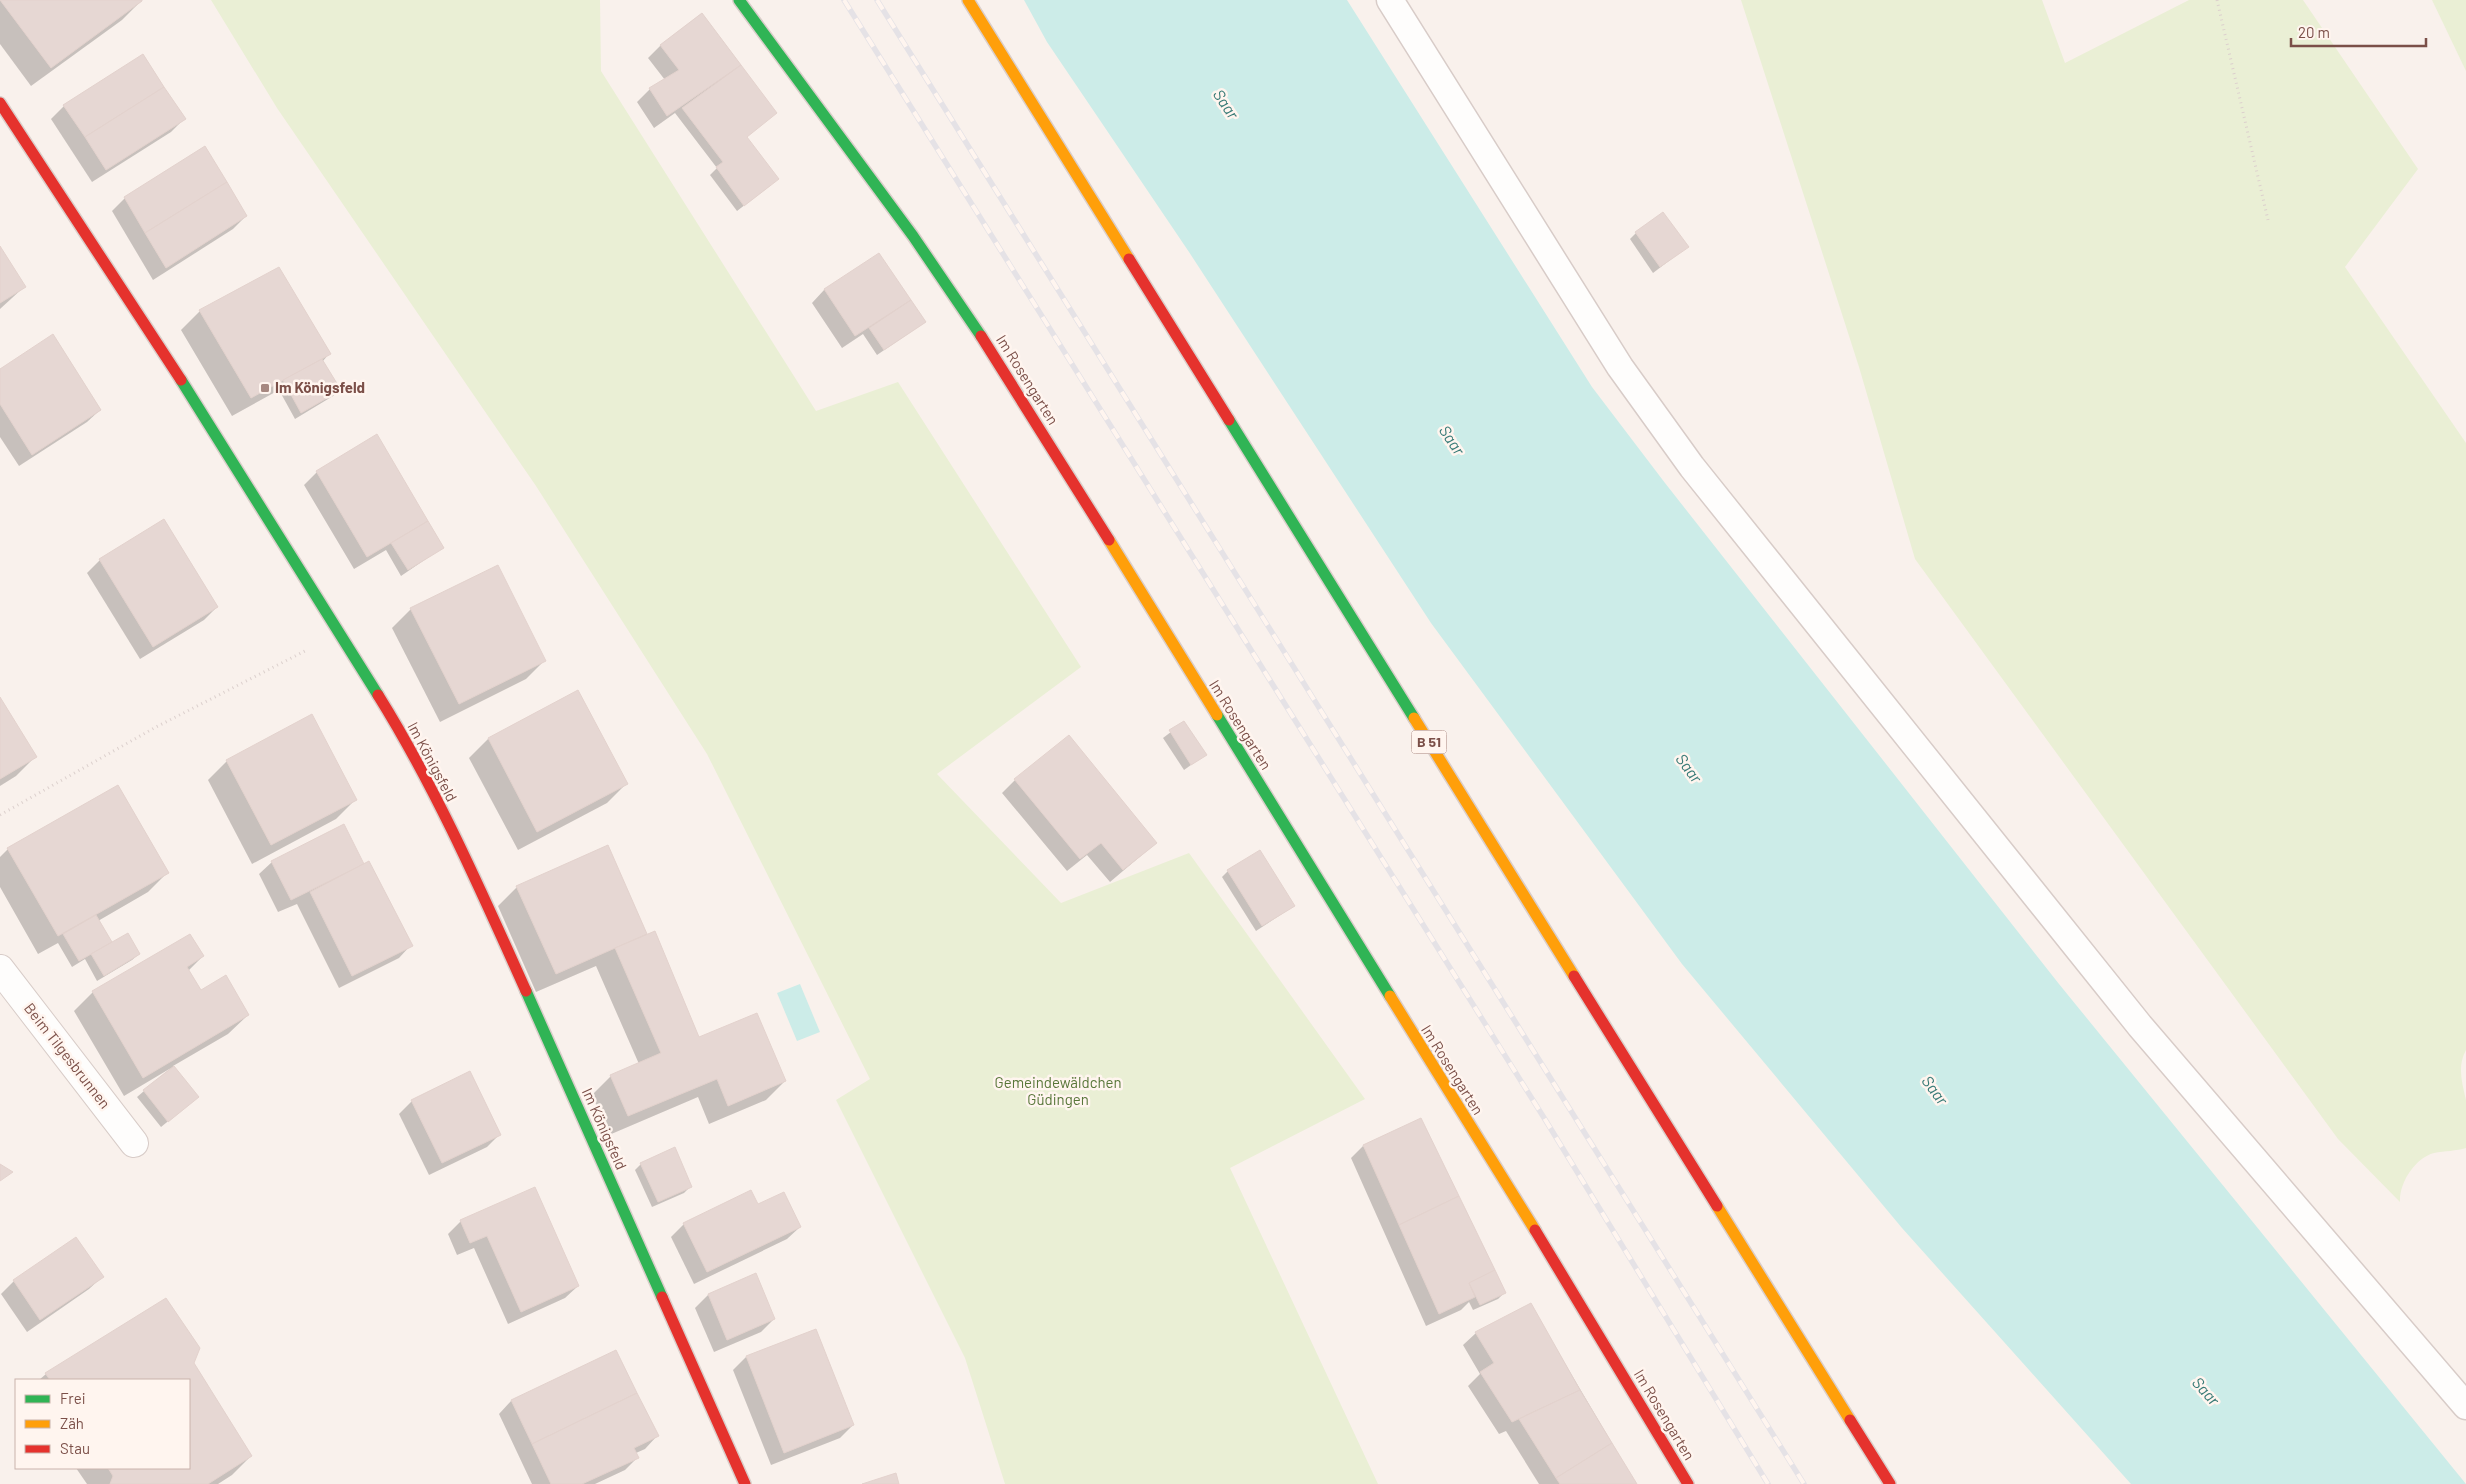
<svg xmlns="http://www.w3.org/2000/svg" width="2466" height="1484" viewBox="0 0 2466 1484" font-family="Barlow,sans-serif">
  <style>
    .green { fill: #eaefd5 }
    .water { fill: #ccece8 }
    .shadow { fill: #0003 }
    .building { fill: #e6d7d3; stroke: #e3d2cd }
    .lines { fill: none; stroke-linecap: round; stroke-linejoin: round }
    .lane-casing { stroke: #d8ccc8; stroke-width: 29 }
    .street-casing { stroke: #d8ccc8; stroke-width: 30 }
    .fast-casing { stroke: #daceca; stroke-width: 14 }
    .slow-casing { stroke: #daceca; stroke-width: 14 }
    .jam-casing { stroke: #daceca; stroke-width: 14 }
    .path { stroke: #dcd0cd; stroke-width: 3; stroke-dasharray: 1 4; stroke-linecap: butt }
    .lane { stroke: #fefdfc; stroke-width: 26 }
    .street { stroke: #fefdfc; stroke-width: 28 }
    .fast { stroke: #30b455; stroke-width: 11 }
    .slow { stroke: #ff9f0a; stroke-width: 11 }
    .jam { stroke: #e5322d; stroke-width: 11 }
    .rail-casing { stroke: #e5e2e6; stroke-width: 5.5 }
    .rail { stroke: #fff5ef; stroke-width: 4; stroke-dasharray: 11; stroke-linecap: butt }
    .poi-dot { fill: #a78881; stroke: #fff5ef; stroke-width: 2 }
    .labels { text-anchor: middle; stroke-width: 5; stroke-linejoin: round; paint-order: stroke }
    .shield { fill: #fff5ef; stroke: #a3817a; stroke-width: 1 }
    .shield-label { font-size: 14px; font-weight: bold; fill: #7b4f48 }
    .street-label { font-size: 15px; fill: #7b4f48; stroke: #fff5ef }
    .poi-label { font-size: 15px; font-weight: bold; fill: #7b4f48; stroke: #fff5ef; text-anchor: start }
    .park-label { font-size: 15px; fill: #587639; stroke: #fff5ef }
    .water-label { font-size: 16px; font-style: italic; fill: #377a76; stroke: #fff5ef }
  </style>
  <rect width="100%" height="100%" fill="#f9f1ec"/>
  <g class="green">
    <polygon points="211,0 600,0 601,71 816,411 898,382 1081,667 937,774 1061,903 1189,853 1365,1099 1230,1168 1378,1484 1005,1484 965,1358 836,1100 870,1079 707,754 536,486 277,108"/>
    <path d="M 1741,0 L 2042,0 L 2065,63 L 2189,0 L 2303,0 L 2418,169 L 2345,267 L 2466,443 L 2466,1050 C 2457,1066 2462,1083 2466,1100 C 2466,1114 2466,1133 2466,1148 C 2456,1151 2445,1151 2434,1153 C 2415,1158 2399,1183 2400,1202 L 2338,1139 L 1915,559 L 1859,367 Z"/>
    <polygon points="2432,0 2466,0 2466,71"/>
  </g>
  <g class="water">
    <polygon points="1024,0 1347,0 1592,387 1665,483 2059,984 2466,1484 2131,1484 1902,1228 1682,964 1431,623 1189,252 1047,42"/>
    <polygon points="800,984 820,1032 797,1041 777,993"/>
  </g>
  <g class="shadow">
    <polygon points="0,0 140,0 141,1 122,20 31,86 0,44"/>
    <polygon points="701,14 775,113 746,137 771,185 737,211 710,175 717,168 675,113 654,128 637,102 650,89 665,80 648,58 661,45"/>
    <polygon points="64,106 184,119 171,132 92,182 51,119"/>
    <polygon points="125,198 246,216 233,229 153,280 112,211"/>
    <polygon points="1636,233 1687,247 1653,273 1630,239"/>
    <polygon points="0,249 24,287 0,309"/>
    <polygon points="879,254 925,322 877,355 863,334 842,348 812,303 824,290"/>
    <polygon points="200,311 329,354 322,362 339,390 333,396 295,419 279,390 232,416 181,330"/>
    <polygon points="0,370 100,410 87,422 19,466 0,437"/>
    <polygon points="376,436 442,548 401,576 386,550 354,569 304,485 317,472"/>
    <polygon points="100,560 217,607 204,620 140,659 87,573"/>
    <polygon points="411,609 545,660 526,679 440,722 392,628"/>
    <polygon points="578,692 626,784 607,803 518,850 469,758 488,739"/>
    <polygon points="0,700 35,757 16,776 0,786"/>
    <polygon points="1184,722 1205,755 1184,770 1163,738"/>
    <polygon points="227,761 355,800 336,819 252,864 208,780"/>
    <polygon points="1015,780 1156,843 1110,882 1087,855 1067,871 1002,793"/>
    <polygon points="607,847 647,936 699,1039 785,1081 766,1100 709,1124 698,1097 609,1135 592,1095 611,1076 639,1064 596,966 536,992 498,906 517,887"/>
    <polygon points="8,849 167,873 148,892 98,921 112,944 139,954 132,960 97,981 85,959 72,967 58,943 38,954 0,887 0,857"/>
    <polygon points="272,862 363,866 411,945 399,958 339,988 297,904 278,912 259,874"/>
    <polygon points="1228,871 1294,906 1256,931 1222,877"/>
    <polygon points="203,956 188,971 200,992 248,1015 228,1034 173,1066 198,1097 161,1127 137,1097 171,1068 124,1096 74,1011 93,992"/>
    <polygon points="412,1101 499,1135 487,1147 429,1175 399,1114"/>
    <polygon points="1363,1146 1505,1292 1498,1299 1473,1310 1469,1302 1461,1310 1426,1326 1351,1158"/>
    <polygon points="641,1164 691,1186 684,1193 652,1207 635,1170"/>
    <polygon points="758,1206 800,1227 787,1239 694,1284 671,1237 684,1224"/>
    <polygon points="461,1221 578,1286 565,1298 508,1324 474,1248 457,1255 448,1234"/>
    <polygon points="755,1275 774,1319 761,1332 714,1352 695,1308 708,1295"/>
    <polygon points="102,1277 89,1289 27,1332 1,1294 14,1281"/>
    <polygon points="1530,1304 1636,1484 1539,1484 1506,1431 1499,1434 1468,1386 1480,1374 1463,1345 1476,1333"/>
    <polygon points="815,1331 853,1425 840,1438 771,1465 733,1370 746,1357"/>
    <polygon points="615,1352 657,1436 645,1449 636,1453 638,1457 625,1470 595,1484 532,1484 499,1414 511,1401"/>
    <polygon points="192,1363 251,1456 232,1475 218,1484 87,1484 76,1468 189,1468 189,1380 39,1380 46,1374"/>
  </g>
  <g class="building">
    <polygon points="0,0 142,0 142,1 51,68"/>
    <polygon points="702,13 741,65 667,116 649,88 679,70 660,45"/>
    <polygon points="143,54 164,87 85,137 63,105"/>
    <polygon points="741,65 777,113 747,137 779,179 744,206 716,167 723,162 682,108"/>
    <polygon points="164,87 186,119 106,170 85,137"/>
    <polygon points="205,146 227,182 145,233 124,197"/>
    <polygon points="227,182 247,216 166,268 145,233"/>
    <polygon points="1663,212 1689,247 1660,267 1635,232"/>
    <polygon points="0,246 26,287 0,303"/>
    <polygon points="879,253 911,300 855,336 824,289"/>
    <polygon points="279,267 331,354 251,398 199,310"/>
    <polygon points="911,300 926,322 884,350 869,328"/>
    <polygon points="53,334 101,410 32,455 0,404 0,369"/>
    <polygon points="322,359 341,390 301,413 283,380"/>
    <polygon points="377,434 428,521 367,557 316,471"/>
    <polygon points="164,519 218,607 153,647 99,559"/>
    <polygon points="428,521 444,548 408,570 391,543"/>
    <polygon points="498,565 546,661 459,704 410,608"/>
    <polygon points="578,690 628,784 537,832 488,738"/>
    <polygon points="0,697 37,757 0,779"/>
    <polygon points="312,714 357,800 271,845 226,760"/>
    <polygon points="1184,721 1207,755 1191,765 1169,730"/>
    <polygon points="1069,735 1157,843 1123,870 1101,843 1080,859 1014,779"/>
    <polygon points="118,785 169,873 58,936 7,848"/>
    <polygon points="344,824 364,864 291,900 271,861"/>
    <polygon points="608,845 647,934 556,974 516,886"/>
    <polygon points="1260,850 1295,906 1262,926 1227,870"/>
    <polygon points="369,861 413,946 352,976 310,892"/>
    <polygon points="96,915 112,942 79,961 63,934"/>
    <polygon points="655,931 699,1037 757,1013 786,1081 728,1106 717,1079 628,1116 610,1075 661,1053 615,948"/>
    <polygon points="128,933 140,954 104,976 91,954"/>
    <polygon points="190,934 204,956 187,967 201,990 226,975 249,1015 143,1078 92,991"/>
    <polygon points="174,1066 199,1097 168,1122 143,1090"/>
    <polygon points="470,1071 501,1135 442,1163 411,1100"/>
    <polygon points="1421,1118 1459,1196 1399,1225 1363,1145"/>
    <polygon points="675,1147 692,1187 658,1202 640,1163"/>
    <polygon points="0,1164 13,1172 0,1181"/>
    <polygon points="535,1187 579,1286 521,1312 487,1236 470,1243 460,1220"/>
    <polygon points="751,1190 758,1204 784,1192 801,1227 707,1272 683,1223"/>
    <polygon points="1459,1196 1495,1270 1469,1283 1475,1297 1439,1314 1399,1225"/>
    <polygon points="76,1237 104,1277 40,1320 13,1280"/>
    <polygon points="1495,1270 1506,1293 1480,1305 1469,1283"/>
    <polygon points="756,1273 775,1319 727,1340 708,1294"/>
    <polygon points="166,1298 200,1348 194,1363 252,1456 208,1484 110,1484 113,1476 108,1468 189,1468 189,1380 50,1380 45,1373"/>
    <polygon points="1531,1303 1580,1390 1512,1422 1480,1372 1494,1363 1475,1332"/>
    <polygon points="816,1329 854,1425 784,1453 746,1356"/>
    <polygon points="616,1350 637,1393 532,1444 511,1400"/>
    <polygon points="1580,1390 1612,1443 1556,1478 1519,1419"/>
    <polygon points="637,1393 659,1436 634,1448 639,1458 582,1484 551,1484 532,1444"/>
    <polygon points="1612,1443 1637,1484 1560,1484 1556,1478"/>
    <polygon points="896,1473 899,1484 862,1484"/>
  </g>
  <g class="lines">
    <g class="lane-casing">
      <polyline id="lane" points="1390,0 1620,367 1692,467 2140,1026 2466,1406"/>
    </g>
    <g class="street-casing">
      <polyline id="street" points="0,969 134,1143"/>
    </g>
    <g class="fast-casing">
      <g id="fast">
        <polyline points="739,0 913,236 981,336"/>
        <polyline points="181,380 378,695"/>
        <polyline points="1229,420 1414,718"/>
        <polyline points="1217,715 1390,996"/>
        <polyline points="526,991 662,1297"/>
      </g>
    </g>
    <g class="slow-casing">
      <g id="slow">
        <polyline points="968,0 1129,259"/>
        <polyline points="1109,540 1217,715"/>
        <polyline points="1414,718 1574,976"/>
        <polyline points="1390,996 1535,1230"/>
        <polyline points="1717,1206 1850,1420"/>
      </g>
    </g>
    <g class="jam-casing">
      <g id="jam">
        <polyline points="0,103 181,380"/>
        <polyline points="1129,259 1229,420"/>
        <polyline points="981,336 1109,540"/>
        <path d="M 378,695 C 436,788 481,891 526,991"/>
        <polyline points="1574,976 1717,1206"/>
        <polyline points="1535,1230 1688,1484"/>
        <polyline points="662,1297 745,1484"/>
        <polyline points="1850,1420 1890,1484"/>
      </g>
    </g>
    <g class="path">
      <polyline points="2217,0 2268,220"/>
      <polyline points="0,815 156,727 305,651"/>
    </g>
    <use href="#lane" class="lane"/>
    <use href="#street" class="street"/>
    <use href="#fast" class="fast"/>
    <use href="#slow" class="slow"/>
    <use href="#jam" class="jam"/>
    <g class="rail-casing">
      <g id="rail">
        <polyline points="844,0 1546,1121 1768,1484"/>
        <polyline points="877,0 1804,1484"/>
      </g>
    </g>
    <use href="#rail" class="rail"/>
  </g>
  <rect class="poi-dot" x="260" y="383" width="10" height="10" rx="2.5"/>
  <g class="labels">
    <rect class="shield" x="1411.5" y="730.5" width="35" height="23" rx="4"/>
    <g class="shield-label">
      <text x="1429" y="747">B 51</text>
    </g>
    <g class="street-label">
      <text transform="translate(1027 380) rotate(58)" y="5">Im Rosengarten</text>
      <text transform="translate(1240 725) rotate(58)" y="5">Im Rosengarten</text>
      <text transform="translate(432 762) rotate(62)" y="5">Im Königsfeld</text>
      <text transform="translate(67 1056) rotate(52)" y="5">Beim Tilgesbrunnen</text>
      <text transform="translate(1452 1070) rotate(58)" y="5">Im Rosengarten</text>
      <text transform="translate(604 1129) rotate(66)" y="5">Im Königsfeld</text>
      <text transform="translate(1664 1415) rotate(59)" y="5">Im Rosengarten</text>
    </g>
    <g class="poi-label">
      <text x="275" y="393">Im Königsfeld</text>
    </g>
    <g class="park-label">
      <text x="1058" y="1088">Gemeindewäldchen<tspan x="1058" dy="17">Güdingen</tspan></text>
    </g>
    <g class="water-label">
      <text transform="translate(1226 104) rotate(56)" y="6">Saar</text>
      <text transform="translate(1452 440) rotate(56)" y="6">Saar</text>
      <text transform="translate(1689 768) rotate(53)" y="6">Saar</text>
      <text transform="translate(1935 1090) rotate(53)" y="6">Saar</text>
      <text transform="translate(2206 1391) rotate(48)" y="6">Saar</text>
    </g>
  </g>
  <rect x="15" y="1379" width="175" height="90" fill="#fff5ef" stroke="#cab3ac"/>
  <rect x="25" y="1395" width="25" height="8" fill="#30b455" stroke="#cab3ac"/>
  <text x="60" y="1404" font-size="15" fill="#7b4f48">Frei</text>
  <rect x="25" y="1420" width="25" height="8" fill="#ff9f0a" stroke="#cab3ac"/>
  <text x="60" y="1429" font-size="15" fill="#7b4f48">Zäh</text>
  <rect x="25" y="1445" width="25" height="8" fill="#e5322d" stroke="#cab3ac"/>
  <text x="60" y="1454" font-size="15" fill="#7b4f48">Stau</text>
  <path d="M2291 38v8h135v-8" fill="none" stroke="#7b4f48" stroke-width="2.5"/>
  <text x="2298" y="38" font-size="15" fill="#7b4f48" stroke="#fff5ef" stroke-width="4" paint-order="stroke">20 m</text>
</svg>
